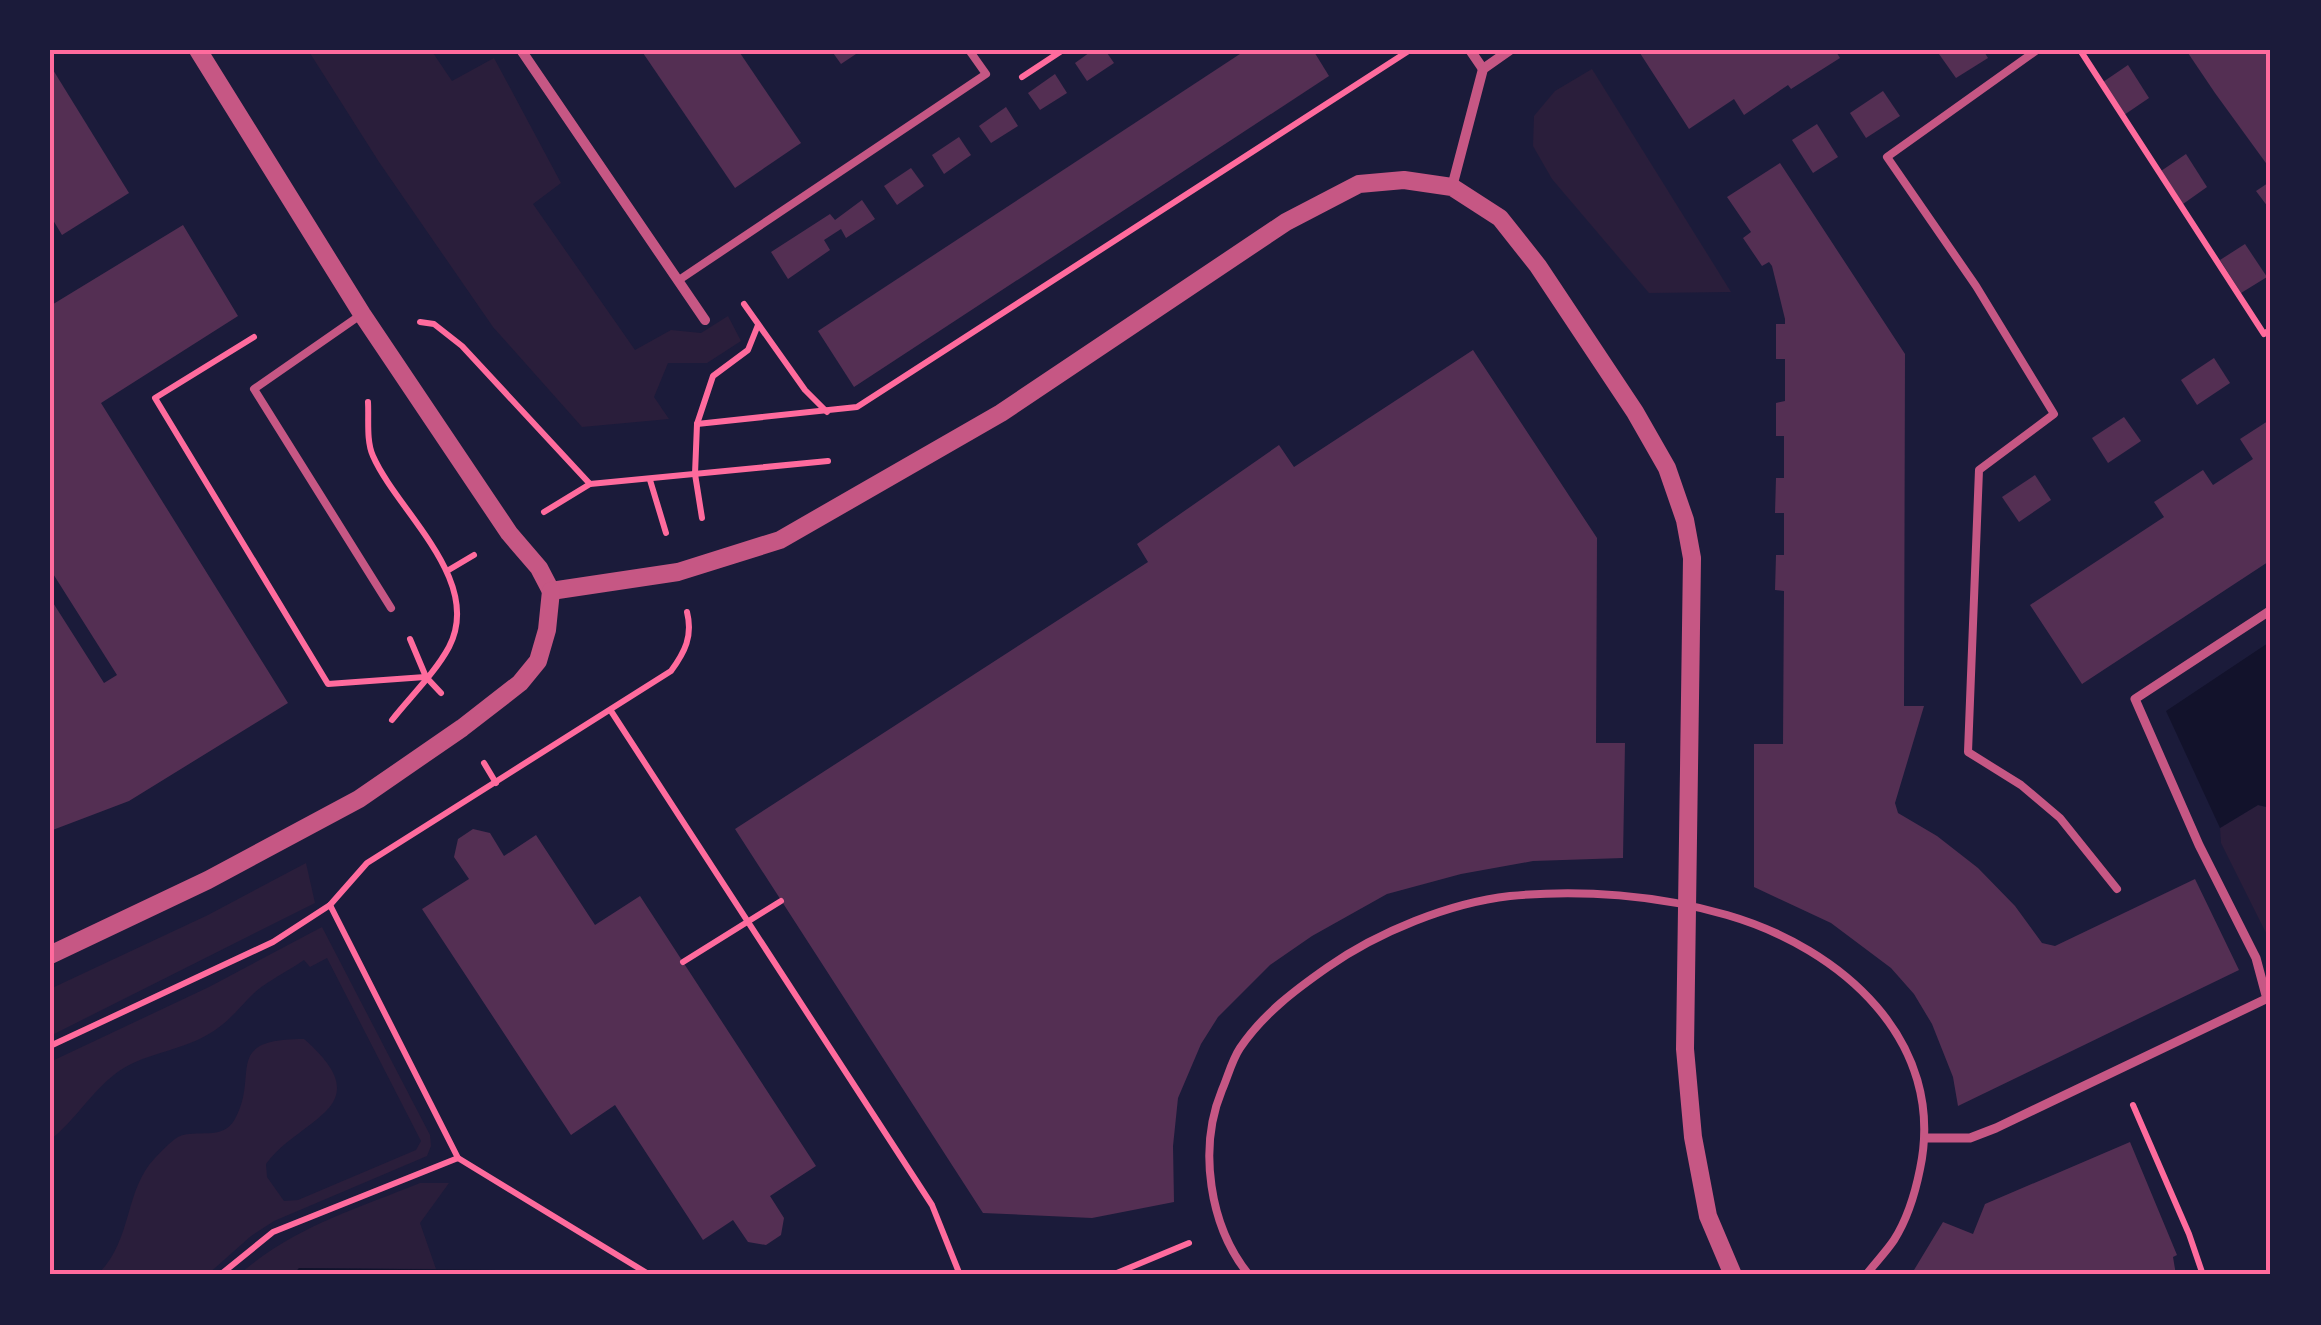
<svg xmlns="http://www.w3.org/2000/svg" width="2321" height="1325" viewBox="0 0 2321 1325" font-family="'Crimson Pro',serif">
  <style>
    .green { fill: #2a1e3b }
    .water { fill: #12122b }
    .building { fill: #542f53 }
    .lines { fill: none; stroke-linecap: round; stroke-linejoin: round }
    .path { stroke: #ff6b9d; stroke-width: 6 }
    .service { stroke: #c65784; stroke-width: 8 }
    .pedestrian { stroke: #c65784; stroke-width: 9 }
    .minor { stroke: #c65784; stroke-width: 10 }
    .tertiary { stroke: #c65784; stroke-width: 18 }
    .neatline { fill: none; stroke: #ff6b9d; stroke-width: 4 }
  </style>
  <rect width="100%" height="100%" fill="#1b1b3a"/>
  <g class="green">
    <polygon points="308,50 431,50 452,81 494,58 561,183 533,204 635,350 671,330 701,333 728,316 741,341 707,363 668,363 654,397 669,419 582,427 493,327 379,162"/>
    <polygon points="1592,69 1731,292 1649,293 1552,179 1533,146 1534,116 1555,91"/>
    <polygon points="2258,805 2271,808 2271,943 2221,843 2220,828"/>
    <polygon points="306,863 315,903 50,1036 50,989 208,915"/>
    <path d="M 322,927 L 430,1135 L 431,1146 L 427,1156 L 274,1221 L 251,1236 L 207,1275 L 97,1275 C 133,1241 124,1190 155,1158 C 161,1152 171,1141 178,1137 C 197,1128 222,1142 235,1119 C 260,1074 221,1039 304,1039 C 383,1108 300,1117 266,1164 L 267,1177 L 284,1201 L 298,1200 L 416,1150 L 421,1141 L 327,958 L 310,967 L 304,960 C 290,970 264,983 253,994 C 237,1010 227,1024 207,1035 C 178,1052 142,1053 115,1074 C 90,1093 75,1121 50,1140 L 50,1062 L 209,987 Z"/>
    <path d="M 420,1183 L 449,1183 L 420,1223 L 436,1269 L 299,1268 L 293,1275 L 239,1275 C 293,1227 354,1210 420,1183 Z"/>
  </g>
  <g class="water">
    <polygon points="2271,641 2271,808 2258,805 2220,828 2166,711"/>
    <polygon points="299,1268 496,1270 499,1275 293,1275"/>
  </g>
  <g class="building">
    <polygon points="641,50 738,50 801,143 735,188"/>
    <polygon points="831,50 862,50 841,64"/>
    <polygon points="1093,50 1105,50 1114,63 1087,81 1075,63"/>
    <polygon points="1246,50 1313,50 1329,76 854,387 818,331"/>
    <polygon points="1638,50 1835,50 1840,58 1791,89 1788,85 1744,115 1734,99 1689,129"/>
    <polygon points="1945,50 1983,50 1988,58 1956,78 1939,54"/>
    <polygon points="2186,50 2271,50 2271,170 2215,93"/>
    <polygon points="50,65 129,193 62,235 50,215"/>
    <polygon points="2128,65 2149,98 2124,115 2103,82"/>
    <polygon points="1055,74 1067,93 1040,110 1028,93"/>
    <polygon points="1883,91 1900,116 1866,138 1850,113"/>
    <polygon points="1006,107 1018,126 991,143 979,126"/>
    <polygon points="1817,124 1838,157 1813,173 1792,140"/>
    <polygon points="959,137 971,155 944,174 932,155"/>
    <polygon points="2186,154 2207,187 2183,204 2161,171"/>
    <polygon points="1780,163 1905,354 1904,706 1924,706 1895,803 1898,813 1937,836 1978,868 2015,906 2042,943 2055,946 2195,879 2239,970 1958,1106 1953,1077 1932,1024 1914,994 1891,968 1831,923 1754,887 1754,744 1783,744 1784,591 1775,590 1776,555 1784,555 1784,513 1775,513 1776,478 1784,478 1784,436 1776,436 1776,403 1785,401 1785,359 1776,359 1776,324 1785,324 1785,319 1772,266 1769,262 1762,266 1743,238 1751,232 1727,197"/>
    <polygon points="911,168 924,186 897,205 884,186"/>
    <polygon points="2271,181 2271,211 2256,191"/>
    <polygon points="862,200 875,219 846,238 841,229 824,240 830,250 788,279 771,252 830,214 835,220"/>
    <polygon points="183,225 238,316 101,403 288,703 129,801 50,831 50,598 104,683 117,675 50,569 50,306"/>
    <polygon points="2245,244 2267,277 2241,293 2220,260"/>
    <polygon points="1473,350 1597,538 1596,743 1625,743 1623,858 1533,861 1461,874 1387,894 1312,936 1270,965 1218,1017 1201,1044 1178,1098 1173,1146 1174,1202 1092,1218 983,1213 735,829 1148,562 1137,544 1279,445 1294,467"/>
    <polygon points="2214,358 2230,383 2197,405 2181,380"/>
    <polygon points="2124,417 2141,441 2108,463 2092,438"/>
    <polygon points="2271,419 2271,560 2082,684 2030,605 2164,517 2154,502 2203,470 2213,485 2253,459 2240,439"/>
    <polygon points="2035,475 2051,500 2019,522 2002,497"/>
    <polygon points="473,829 490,833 504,856 536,835 595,925 640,896 816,1166 770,1196 784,1218 781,1235 766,1245 748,1242 733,1220 703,1240 615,1105 571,1135 422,909 469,879 454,857 458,839"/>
    <polygon points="2130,1142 2177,1255 2173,1257 2176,1275 1911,1275 1943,1222 1973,1234 1985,1204"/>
  </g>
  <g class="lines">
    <g class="path">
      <polyline points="2080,50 2264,334 2271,329"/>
      <polyline points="1022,77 1063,50"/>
      <polyline points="744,304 805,390 827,412"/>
      <polyline points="420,322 434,324 462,346 590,484 828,461"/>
      <polyline points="254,337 155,398 328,684 425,677"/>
      <path d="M 368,402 C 369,418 366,441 373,456 C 397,511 484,580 449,647 C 435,673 410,697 392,720"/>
      <polyline points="697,424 857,407 1410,50"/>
      <polyline points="650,480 666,533"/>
      <polyline points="544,512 590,484"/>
      <polyline points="702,518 695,474 697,424 713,376 748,350 758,325"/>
      <polyline points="447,571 474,555"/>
      <polyline points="410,639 426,677 441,693"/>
      <polyline points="611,711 932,1205 960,1275"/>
      <polyline points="484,763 496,783"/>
      <polyline points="330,905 458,1158"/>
      <polyline points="683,962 781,901"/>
      <path d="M 50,1046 L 273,942 L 330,905 L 367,863 L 671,671 C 685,652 693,636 687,612"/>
      <polyline points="2133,1105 2189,1234 2203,1275"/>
      <polyline points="220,1275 273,1232 458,1158 650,1275"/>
      <polyline points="1112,1275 1189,1243"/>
    </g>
    <g class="service">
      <polyline points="2037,50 1887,157 1976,286 2054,414 1979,470 1968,752 2021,785 2060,818 2117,889"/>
      <polyline points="679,280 986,74 969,50"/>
      <polyline points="362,314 254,389 391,608"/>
      <path d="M 1249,1275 C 1209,1226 1198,1148 1222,1090 C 1228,1076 1232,1060 1240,1048 C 1263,1014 1295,990 1328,967 C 1378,932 1449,903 1510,896 C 1581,889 1658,895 1727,915 C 1841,948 1947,1041 1920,1169 C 1915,1194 1908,1218 1894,1240 C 1886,1252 1875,1263 1866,1275"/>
    </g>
    <g class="pedestrian">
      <polyline points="2267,999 2256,958 2199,845 2135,699 2271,610"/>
      <polyline points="1927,1138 1970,1138 1996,1128 2268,998"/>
    </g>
    <g class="minor">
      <polyline points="521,50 705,320"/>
      <polyline points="1470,50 1483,69"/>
      <polyline points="1452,187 1483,69 1510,50"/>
    </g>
    <g class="tertiary">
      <polyline points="198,50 362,314 509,533 539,568 551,591"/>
      <polyline points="551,591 678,572 780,540 1001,413 1286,222 1359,184 1404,180 1452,187 1500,218 1538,266 1635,412 1667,468 1685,520 1692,558 1685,1049 1693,1137 1708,1216 1733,1275"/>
      <polyline points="50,955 208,880 359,799 462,728 520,683 538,661 547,630 551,591"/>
    </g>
  </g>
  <rect width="2321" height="1325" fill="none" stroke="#1b1b3a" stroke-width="105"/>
  <rect x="52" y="52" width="2216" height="1220" class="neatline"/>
</svg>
